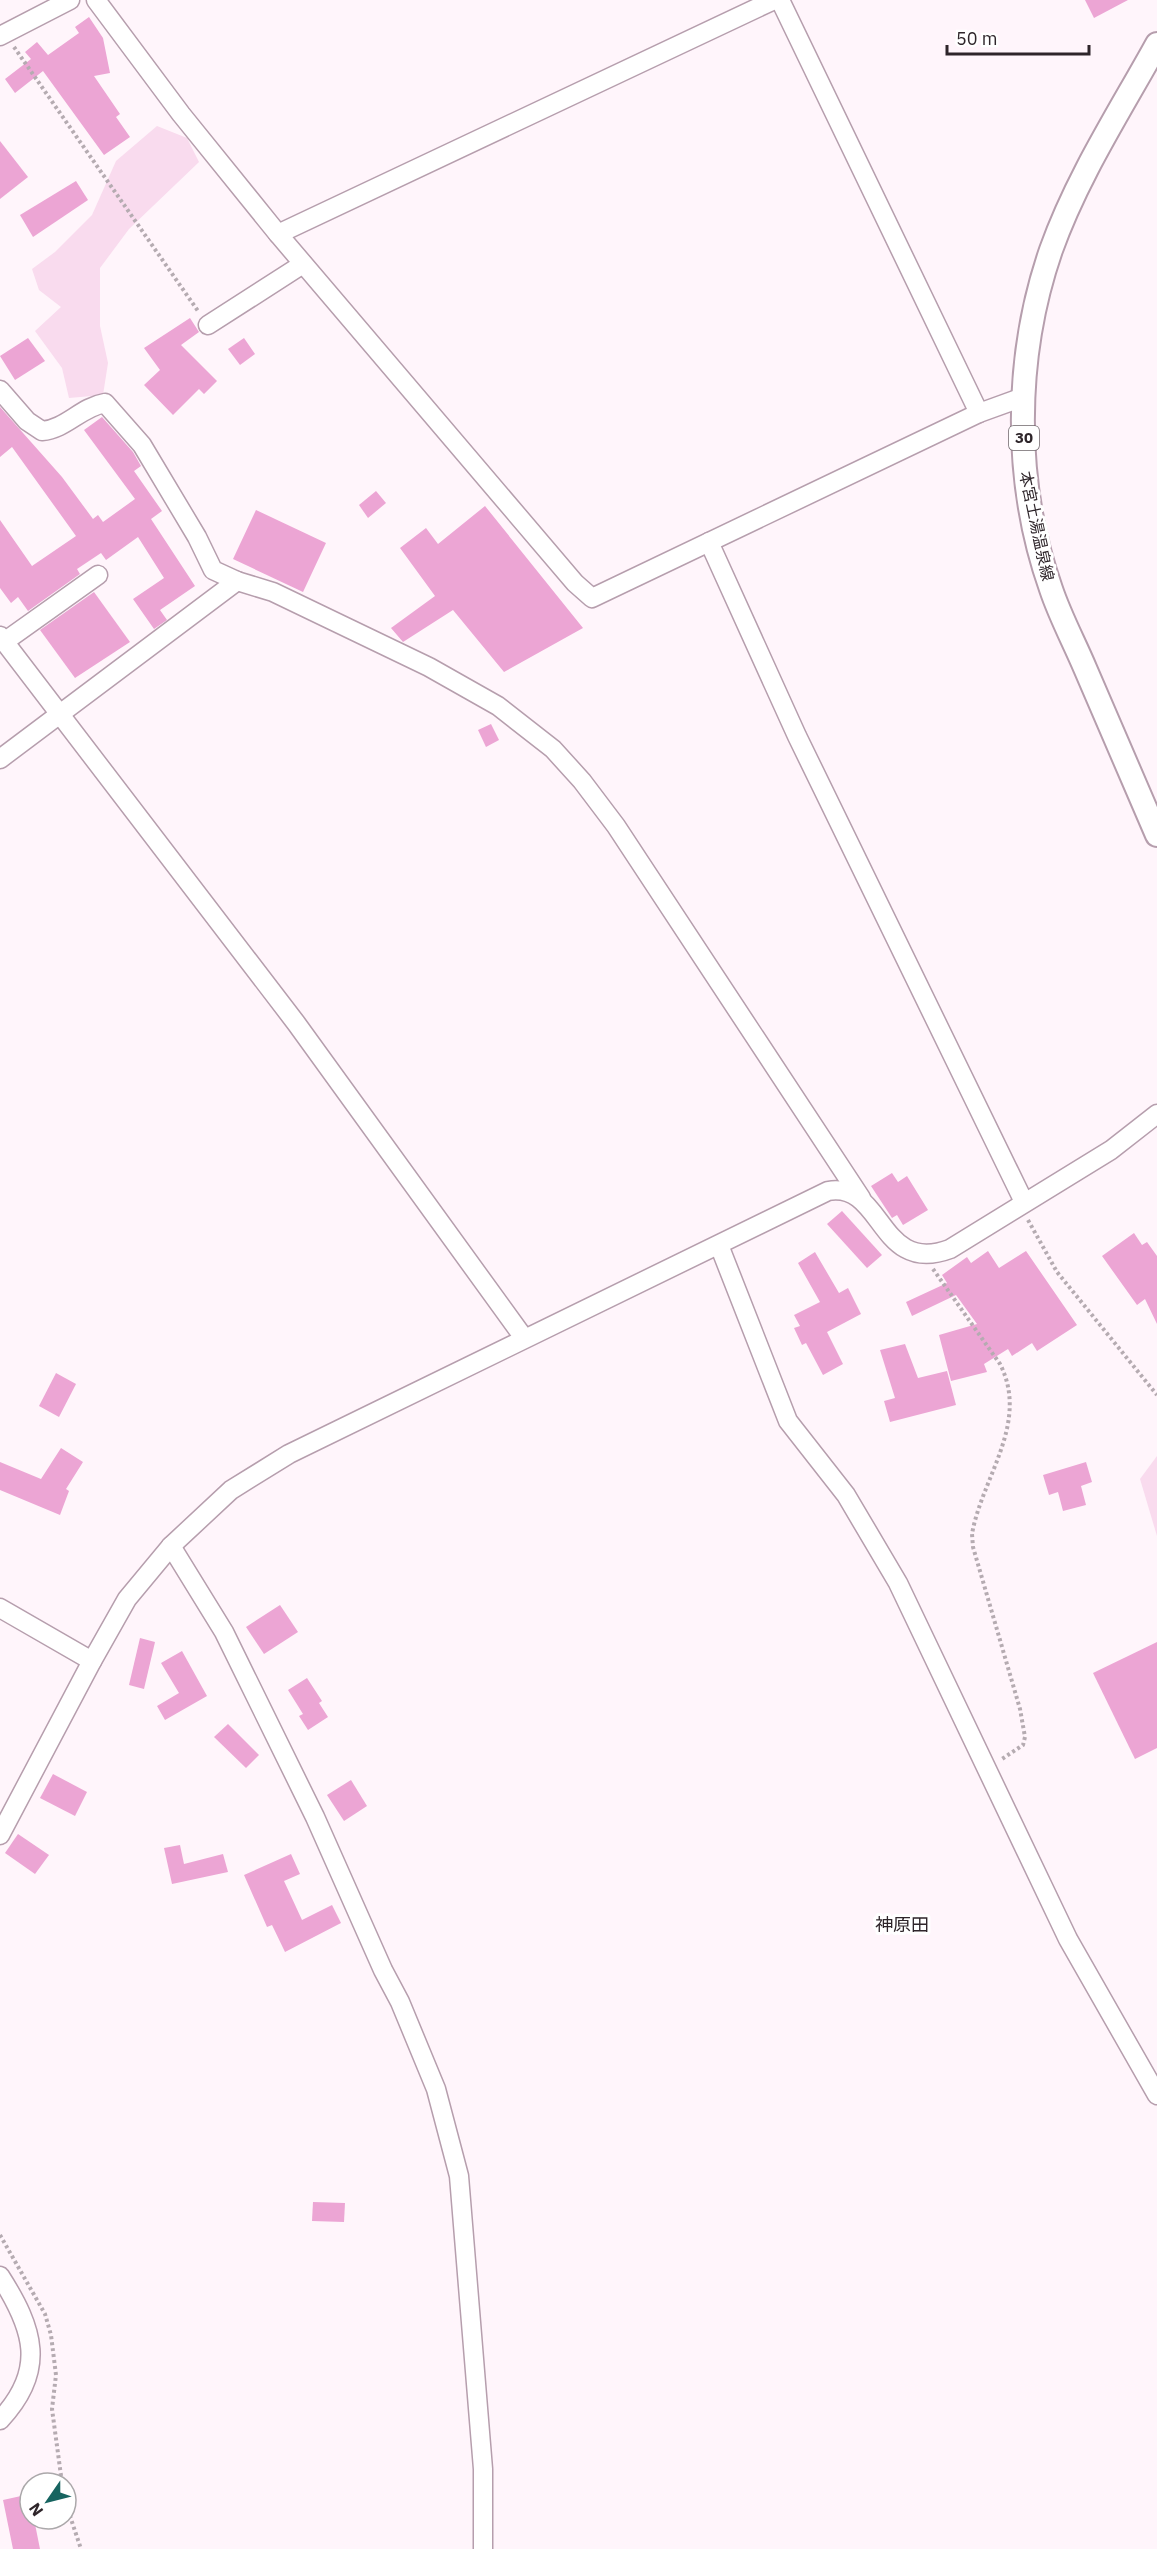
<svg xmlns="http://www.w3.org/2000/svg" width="1157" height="2549" viewBox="0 0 1157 2549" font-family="'IBM Plex Sans','Noto Sans JP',sans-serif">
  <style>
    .green { fill: #f9dbee }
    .building { fill: #eca5d4 }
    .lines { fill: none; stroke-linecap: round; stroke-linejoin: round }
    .minor-casing { stroke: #b69ead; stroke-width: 21 }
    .major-casing { stroke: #b69ead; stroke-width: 26 }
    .path { stroke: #b5abb1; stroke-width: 4; stroke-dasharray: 3 3; stroke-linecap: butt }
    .minor { stroke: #fff; stroke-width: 18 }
    .major { stroke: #fff; stroke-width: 22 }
    .labels { text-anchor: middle; stroke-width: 6; stroke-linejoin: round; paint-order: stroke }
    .shield { fill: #fff; stroke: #6d666a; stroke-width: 1.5 }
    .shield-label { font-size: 15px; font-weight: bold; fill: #2e252a }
    .street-label { font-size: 16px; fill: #2e252a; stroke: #fff }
    .neighbourhood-label { font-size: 18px; fill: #2e252a; stroke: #fff }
  </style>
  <rect width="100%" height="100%" fill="#fff5fb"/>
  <g class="green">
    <polygon points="157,126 187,138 199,162 129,229 100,268 100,326 108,363 103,395 69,398 62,368 35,331 61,307 39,290 32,269 55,252 92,215 116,161"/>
    <polygon points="1157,1456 1157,1536 1140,1479"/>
  </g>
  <g class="building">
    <polygon points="1085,0 1128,0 1094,18"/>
    <polygon points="89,17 103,38 110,73 94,76 120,114 116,117 130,137 104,155 43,71 15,93 5,79 31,59 25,52 37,42 48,55 79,33 75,27"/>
    <polygon points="0,141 28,177 0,199"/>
    <polygon points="76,181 88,200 33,237 20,215"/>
    <polygon points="190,318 199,332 181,345 217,381 204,394 199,389 173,415 144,385 160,370 144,348"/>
    <polygon points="28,338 45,361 15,380 0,356"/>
    <polygon points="244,338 255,354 240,365 228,349"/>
    <polygon points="0,407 62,477 93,519 98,515 103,522 135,499 84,430 102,417 133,452 141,466 134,471 162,511 151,519 195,586 160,610 167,620 154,629 133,599 164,578 138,537 106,560 101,553 77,569 80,574 28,611 18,597 11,603 0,588 0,520 32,566 76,536 12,447 0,457"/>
    <polygon points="376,491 386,503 368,518 359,505"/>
    <polygon points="485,506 583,628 504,672 453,610 403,642 391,628 435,596 400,548 426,528 438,544"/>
    <polygon points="256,510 326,543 303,592 233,559"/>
    <polygon points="94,592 130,642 75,678 40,630"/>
    <polygon points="491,724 499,740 486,747 478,730"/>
    <polygon points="892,1173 898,1182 907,1176 928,1210 903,1225 897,1215 892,1218 871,1186"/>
    <polygon points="842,1211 882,1255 867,1268 827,1224"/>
    <polygon points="1134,1233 1142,1245 1147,1242 1157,1256 1157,1324 1145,1299 1137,1305 1102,1256"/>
    <polygon points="988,1251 999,1268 1026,1251 1077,1325 1037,1351 1032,1343 1012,1356 1008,1349 984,1364 987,1372 951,1381 939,1335 977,1324 956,1295 912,1316 906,1302 947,1283 942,1275 967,1257 971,1263"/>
    <polygon points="815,1252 839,1293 848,1288 861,1314 827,1332 843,1364 823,1375 806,1343 802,1345 794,1328 800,1326 794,1315 820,1302 798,1263"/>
    <polygon points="905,1344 918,1378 947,1371 956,1405 890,1422 884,1401 895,1398 880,1350"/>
    <polygon points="56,1373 76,1384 59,1417 39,1406"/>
    <polygon points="61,1448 83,1462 66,1489 69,1491 60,1515 0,1490 0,1462 41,1479"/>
    <polygon points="1086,1462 1092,1482 1081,1486 1086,1505 1063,1511 1058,1492 1049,1495 1043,1475"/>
    <polygon points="280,1605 298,1632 264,1654 246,1627"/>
    <polygon points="140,1638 155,1642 144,1689 129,1685"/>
    <polygon points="1157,1642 1157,1748 1135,1759 1093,1673"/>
    <polygon points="182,1651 207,1696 165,1720 157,1706 179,1693 161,1663"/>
    <polygon points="307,1678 322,1701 319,1703 328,1717 308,1730 299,1716 303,1714 288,1690"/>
    <polygon points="228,1724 259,1755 246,1768 214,1737"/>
    <polygon points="53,1774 87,1792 75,1816 40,1798"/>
    <polygon points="351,1780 367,1806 344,1821 327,1795"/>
    <polygon points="18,1834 49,1855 35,1874 5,1853"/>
    <polygon points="180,1845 184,1864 223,1854 228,1872 172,1884 164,1848"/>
    <polygon points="291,1854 300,1874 284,1881 302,1920 332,1905 341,1923 285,1952 272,1925 267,1927 244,1875"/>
    <polygon points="313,2202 345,2203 344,2222 312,2221"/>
    <polygon points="30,2494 30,2519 34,2519 40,2549 13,2549 3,2500"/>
  </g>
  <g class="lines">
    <g class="minor-casing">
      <g id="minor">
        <polyline points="96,0 181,114 278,234 575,583 592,598 979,413 1023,397"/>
        <polyline points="780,0 979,413"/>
        <polyline points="0,36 70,0"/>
        <polyline points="278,234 774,0"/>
        <polyline points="208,325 303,264"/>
        <path d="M 0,390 L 27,421 L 42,431 C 66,429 81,407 105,403 L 142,445 L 197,537 L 213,570 L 237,581 L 273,592 L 429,667 L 498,706 L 553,749 L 582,781 L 616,826 L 861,1198"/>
        <polyline points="709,542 797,736 1024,1202"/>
        <polyline points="0,636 296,1023 524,1338"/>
        <polyline points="4,642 98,575"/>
        <polyline points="0,759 237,581"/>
        <polyline points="719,1245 788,1421 846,1495 898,1583 1068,1939 1157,2095"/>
        <polyline points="171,1546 224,1632 315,1817 383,1970 400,2002 436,2089 459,2176 483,2469 483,2549"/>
        <polyline points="0,1608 92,1661"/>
        <path d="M 0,1835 L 92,1661 L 127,1599 L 171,1546 L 231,1490 L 289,1454 L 828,1191 C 884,1181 878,1276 950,1249 L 1111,1150 L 1157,1114"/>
        <path d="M 0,2276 C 34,2329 47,2370 0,2420"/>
      </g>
    </g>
    <g class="major-casing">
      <path id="major" d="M 1157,44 C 1120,111 1077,177 1051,250 C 1014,357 1013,482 1051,589 C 1060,616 1074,642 1085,668 C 1109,724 1133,780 1157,835"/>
    </g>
    <g class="path">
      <polyline points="14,47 198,311"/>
      <polyline points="1028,1220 1057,1272 1157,1395"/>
      <path d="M 933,1269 L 1000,1364 C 1030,1423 982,1477 972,1534 L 973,1547 L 1020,1709 L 1025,1737 L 1023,1745 L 1002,1759"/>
      <polyline points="0,2235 45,2314 51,2335 56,2375 52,2409 62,2483"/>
      <polyline points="66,2504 81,2549"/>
    </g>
    <use href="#minor" class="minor"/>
    <use href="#major" class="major"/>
  </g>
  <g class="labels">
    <rect class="shield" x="1009" y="426" width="30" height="24" rx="4.5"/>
    <g class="shield-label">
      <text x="1024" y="443">30</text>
    </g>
    <g class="street-label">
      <text transform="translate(1037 526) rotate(78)" y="6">本宮土湯温泉線</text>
    </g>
    <g class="neighbourhood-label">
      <text x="902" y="1931">神原田</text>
    </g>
  </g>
  <g transform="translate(48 2501) rotate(235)"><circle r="28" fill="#ffffff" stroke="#aba8aa" stroke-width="1.5"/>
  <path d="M0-4.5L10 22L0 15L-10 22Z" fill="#176460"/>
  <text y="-9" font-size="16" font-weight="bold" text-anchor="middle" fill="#2e252a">N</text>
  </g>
  <path d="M947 45v9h142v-9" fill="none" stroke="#2e252a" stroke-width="3"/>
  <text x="956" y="45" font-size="18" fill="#2e252a" stroke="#ffffff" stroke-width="4.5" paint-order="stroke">50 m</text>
</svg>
